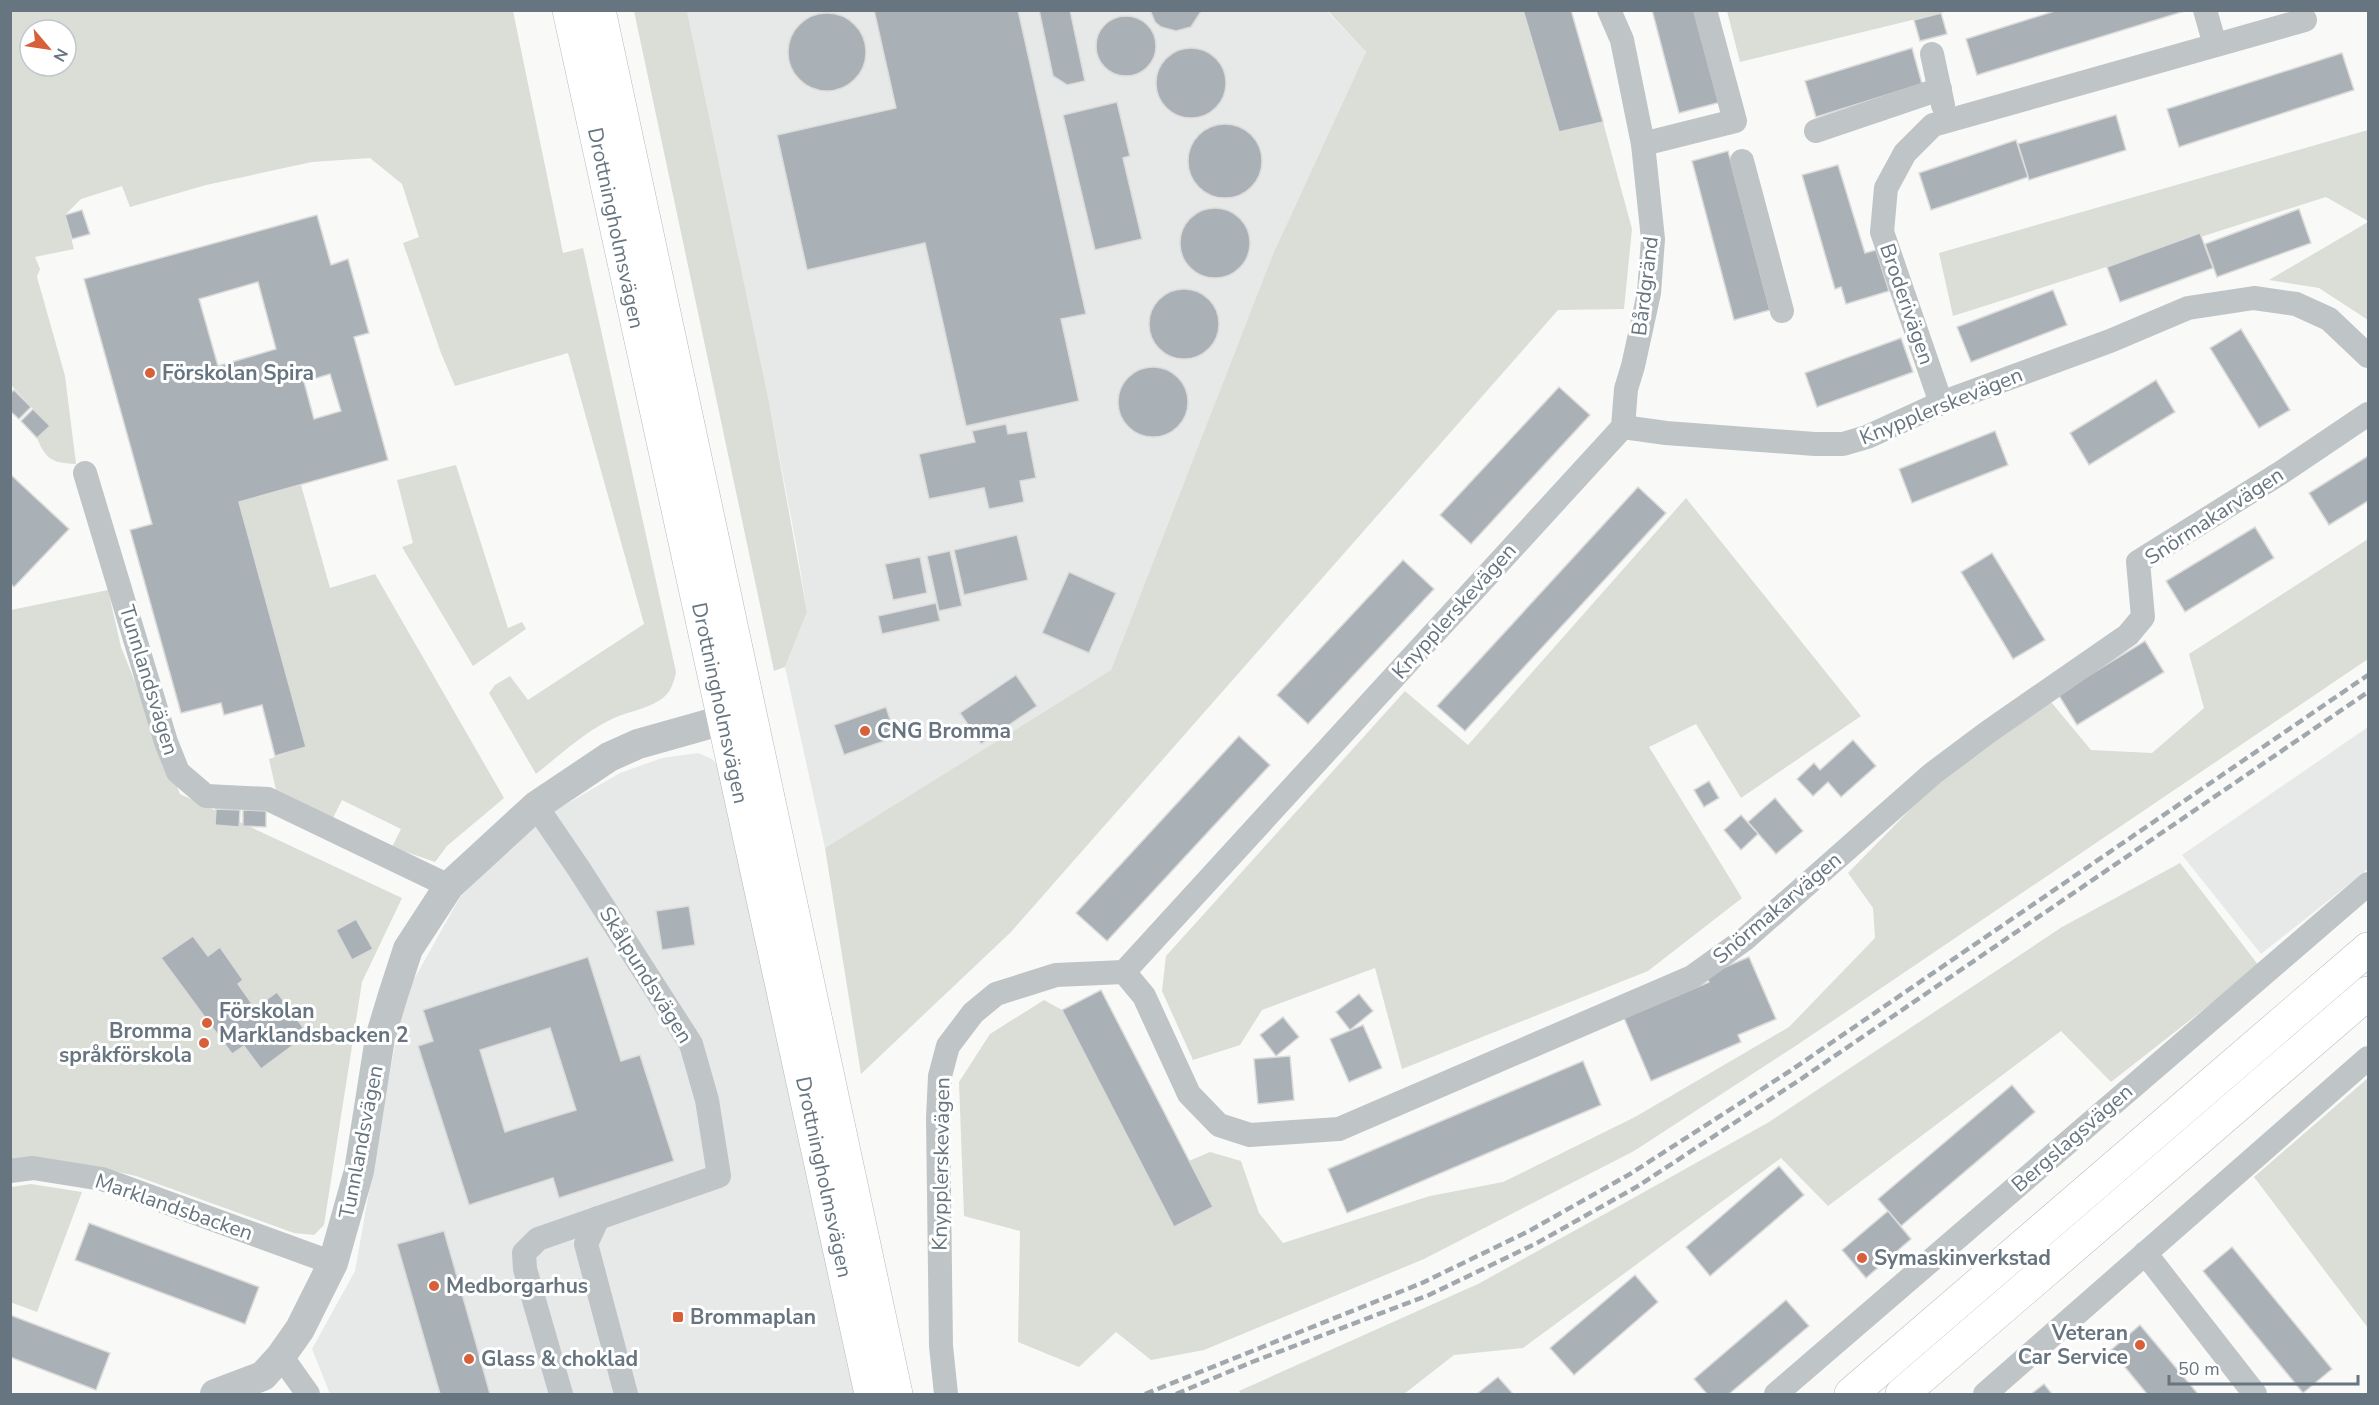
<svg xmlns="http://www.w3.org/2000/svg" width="2379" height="1405" viewBox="0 0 2379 1405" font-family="'Nunito Sans',sans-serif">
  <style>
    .built { fill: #e7e8e8 }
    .green { fill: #daded7; fill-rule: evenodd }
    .building { fill: #a9b0b6; stroke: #dbdbda; stroke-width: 1.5; fill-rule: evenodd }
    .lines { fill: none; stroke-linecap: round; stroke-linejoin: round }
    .secondary-casing { stroke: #b4b9be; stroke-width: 34 }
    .minor { stroke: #bfc4c7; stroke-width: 24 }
    .tertiary { stroke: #bfc4c7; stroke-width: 30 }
    .secondary { stroke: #fff; stroke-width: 33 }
    .rail { stroke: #a1a8ad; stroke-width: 4.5; stroke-dasharray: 9 4.5; stroke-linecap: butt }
    .poi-dot { fill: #d75f3a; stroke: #fff; stroke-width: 2 }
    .labels { text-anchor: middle; stroke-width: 6; stroke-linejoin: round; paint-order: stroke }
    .street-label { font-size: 21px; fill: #667580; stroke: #fff }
    .poi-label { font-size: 21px; font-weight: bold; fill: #667580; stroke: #fff; text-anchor: start }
  </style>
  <rect width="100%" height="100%" fill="#f9f9f8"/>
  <g class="built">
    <polygon points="687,11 1327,11 1366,52 1273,254 1111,670 825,848 785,667 807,612 797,549 769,402"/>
    <polygon points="2368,727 2368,869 2261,954 2182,855"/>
    <polygon points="698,753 712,759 721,769 858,1394 330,1394 312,1349 355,1271 403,999 460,897 534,823 620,773 662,758"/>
  </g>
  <g class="green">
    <path d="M 10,11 L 513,11 L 563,253 L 583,248 L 676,672 C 674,683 670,694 660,700 C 645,710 624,712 608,721 C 582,734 559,756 536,774 L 489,693 L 495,685 L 510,676 L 528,700 L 644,624 L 568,353 L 455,386 L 441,353 L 403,243 L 419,237 L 402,184 L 370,158 L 312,162 L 206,185 L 130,207 L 122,186 L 81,199 L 65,215 L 74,249 L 35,257 L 40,269 L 37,277 L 65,376 L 76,464 C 53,463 46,460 37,438 L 49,426 L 11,385 ZM 30,30 L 66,30 L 66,66 L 30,66 Z"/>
    <polygon points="634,11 687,11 769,402 807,612 785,667 774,671"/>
    <polygon points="1328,11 1523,11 1559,131 1603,122 1632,229 1624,309 1558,310 1011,932 861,1074 825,848 1111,670 1273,254 1366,52"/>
    <polygon points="1727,11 1727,10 1949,11 1740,62"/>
    <polygon points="2368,130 2368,221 2326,197 1953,316 1939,253"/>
    <polygon points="2368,222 2368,320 2319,288 2269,280"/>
    <polygon points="456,465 508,628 522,622 526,629 473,666 402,547 413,543 397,480"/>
    <polygon points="301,485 330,588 375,574 504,798 447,846 435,862 392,847 401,829 342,800 333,818 276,790 269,759 306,747 239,502"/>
    <polygon points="1686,498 1861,716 1741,798 1696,724 1649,747 1742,898 1648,971 1402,1069 1375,968 1262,1010 1240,1045 1193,1060 1162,991 1166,956 1405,691 1468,745"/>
    <polygon points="2368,539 2368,659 1797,1045 1634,1151 1424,1259 1204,1350 1151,1360 1116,1332 1079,1367 1018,1342 1020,1231 964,1216 959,1082 990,1034 1044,1000 1062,1010 1174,1227 1212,1207 1189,1161 1210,1152 1241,1161 1259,1213 1283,1243 1430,1196 1503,1182 1635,1117 1789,1027 1875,938 1873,908 1848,873 1937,782 2051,702 2091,750 2152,753 2204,708 2189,654"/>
    <polygon points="108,590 121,647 180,794 402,898 362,982 324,1225 314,1235 294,1233 136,1176 100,1168 11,1160 11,610"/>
    <polygon points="2180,863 2259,966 2111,1082 2061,1031 1828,1206 1781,1158 1523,1348 1454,1355 1404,1394 1241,1394 1239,1391 1478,1284 1612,1210 1769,1122 2062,927"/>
    <polygon points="2368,1078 2368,1328 2254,1177"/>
    <polygon points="31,1184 82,1192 37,1312 10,1302 11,1187"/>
  </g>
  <g class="building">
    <polygon points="874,10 1018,10 1086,314 1061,319 1079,401 966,426 925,243 807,270 777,135 896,108"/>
    <polygon points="1039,10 1070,10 1085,81 1067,85 1053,76"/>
    <polygon points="1150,10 1202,10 1191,27 1176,31 1161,27 1155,22"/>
    <polygon points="1523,10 1571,10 1603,122 1559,132"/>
    <polygon points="1652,10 1696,10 1721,102 1679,113"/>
    <polygon points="2058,10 2185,10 2185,11 1977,75 1966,39"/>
    <polygon points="1941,13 1947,34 1920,41 1914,20"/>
    <circle cx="827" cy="52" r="39"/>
    <circle cx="1126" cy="46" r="30"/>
    <polygon points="1912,48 1922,84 1816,117 1805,81"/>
    <circle cx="1191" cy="83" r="35"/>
    <polygon points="2342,53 2354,90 2179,147 2167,109"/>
    <polygon points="1117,102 1130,156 1123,158 1142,239 1095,250 1063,115"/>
    <polygon points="2116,115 2126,150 2029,180 2018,144"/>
    <circle cx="1225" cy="161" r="37"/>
    <polygon points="2016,140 2028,177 1931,210 1919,173"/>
    <polygon points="1728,151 1770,310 1734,320 1692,161"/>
    <polygon points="1838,165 1865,253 1876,250 1889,291 1846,304 1841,287 1835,289 1802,175"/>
    <circle cx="1215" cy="243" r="35"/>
    <polygon points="2299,209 2311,243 2217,277 2205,244"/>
    <polygon points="82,210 90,234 72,239 65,215"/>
    <path d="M 317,215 L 331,265 L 348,259 L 369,333 L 354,337 L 388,460 L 239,502 L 306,747 L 275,756 L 262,705 L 224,715 L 221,703 L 181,713 L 130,530 L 152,524 L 84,279 ZM 258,282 L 276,349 L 218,366 L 199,299 ZM 330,374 L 341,411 L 314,419 L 304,382 Z"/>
    <polygon points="2200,233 2213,268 2120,302 2107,267"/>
    <circle cx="1184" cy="324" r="35"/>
    <polygon points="2053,290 2067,325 1971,362 1957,327"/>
    <polygon points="2241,329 2290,410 2259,428 2210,348"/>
    <polygon points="1901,338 1913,372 1817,407 1805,373"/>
    <circle cx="1153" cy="402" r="35"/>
    <polygon points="2156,380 2175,412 2089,465 2070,433"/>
    <polygon points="1559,387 1590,415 1471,544 1440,515"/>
    <polygon points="14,390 31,407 19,419 10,411 10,394"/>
    <polygon points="33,409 50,426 37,438 21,421"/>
    <polygon points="1006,424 1008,434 1027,431 1036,478 1020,481 1024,502 989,509 984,488 929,499 919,454 975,442 972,431"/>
    <polygon points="1995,431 2008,465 1912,503 1899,469"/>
    <polygon points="2368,456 2368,501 2329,525 2309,493"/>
    <polygon points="10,474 69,529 14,587 10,583"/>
    <polygon points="1638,487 1666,513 1465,731 1437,706"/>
    <polygon points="2255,527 2274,558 2185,612 2166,581"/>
    <polygon points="1017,535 1028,580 964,595 954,550"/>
    <polygon points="950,551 962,606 939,611 927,556"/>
    <polygon points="1992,553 2045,640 2013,659 1961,572"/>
    <polygon points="920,557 927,593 893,600 885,564"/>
    <polygon points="1403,560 1434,589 1308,724 1277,695"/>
    <polygon points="1069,572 1116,593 1089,653 1042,633"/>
    <polygon points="936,603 940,621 882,634 878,616"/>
    <polygon points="2145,641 2164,672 2077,725 2058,694"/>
    <polygon points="1016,675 1037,706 981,744 960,713"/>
    <polygon points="886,707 896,737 844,755 834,725"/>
    <polygon points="1239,736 1270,765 1107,941 1076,913"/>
    <polygon points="1853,740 1876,766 1841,797 1828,782 1813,796 1797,779 1814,763 1820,770"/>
    <polygon points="1709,781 1719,798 1704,807 1694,790"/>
    <polygon points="1775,798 1803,831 1776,854 1748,822"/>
    <polygon points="216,809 240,810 239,827 215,825"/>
    <polygon points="243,810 266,811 266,827 243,826"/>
    <polygon points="1741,815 1758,834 1741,850 1724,830"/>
    <polygon points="689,906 695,945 662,950 656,911"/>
    <polygon points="356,919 373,949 352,960 336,930"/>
    <polygon points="193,936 208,956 220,947 243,980 238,984 255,1008 277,992 308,1034 261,1069 244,1046 232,1054 161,958"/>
    <path d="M 588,957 L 621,1061 L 640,1055 L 674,1161 L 559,1198 L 553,1178 L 469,1205 L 418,1046 L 433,1041 L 423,1010 ZM 550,1028 L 576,1110 L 505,1132 L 480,1050 Z"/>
    <polygon points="1749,957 1776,1019 1738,1035 1741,1042 1651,1081 1624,1018 1709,982 1706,975"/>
    <polygon points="1101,990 1213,1207 1174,1227 1062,1010"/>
    <polygon points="1359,994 1373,1011 1350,1030 1336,1012"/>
    <polygon points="1283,1017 1299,1037 1276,1056 1260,1035"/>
    <polygon points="1363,1025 1382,1068 1349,1082 1330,1039"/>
    <polygon points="1290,1056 1294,1100 1258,1104 1254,1059"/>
    <polygon points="1583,1061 1601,1105 1347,1213 1328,1169"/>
    <polygon points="2012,1085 2035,1112 1901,1226 1878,1199"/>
    <polygon points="1779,1166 1804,1195 1710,1276 1686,1247"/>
    <polygon points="1888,1211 1911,1239 1866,1278 1842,1250"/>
    <polygon points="89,1223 259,1287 245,1324 75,1260"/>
    <polygon points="444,1231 472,1329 490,1394 440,1394 397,1244"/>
    <polygon points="2232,1247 2332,1369 2303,1393 2203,1271"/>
    <polygon points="1635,1275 1658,1302 1574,1375 1550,1348"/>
    <polygon points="1786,1300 1809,1326 1729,1394 1707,1394 1694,1379"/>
    <polygon points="10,1315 110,1353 96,1390 10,1357"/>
    <polygon points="2140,1325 2198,1394 2147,1394 2111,1350"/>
    <polygon points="1498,1377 1513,1394 1477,1394"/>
    <polygon points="2044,1384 2052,1394 2031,1394"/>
  </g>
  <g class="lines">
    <g class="secondary-casing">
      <g id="secondary">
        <polyline points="569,10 871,1394"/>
        <path d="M 599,10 C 698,472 799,933 896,1394"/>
        <polyline points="1851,1394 2368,949"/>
        <polyline points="1902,1394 2368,993"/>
      </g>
    </g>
    <g class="minor">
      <polyline points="1609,10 1622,40 1643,144 1653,239 1649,293 1633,366 1626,389 1623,427"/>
      <polyline points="2205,10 2215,45"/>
      <polyline points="1932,54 1943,105"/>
      <polyline points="1816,131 1940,89"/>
      <polyline points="1643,144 1735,121 1705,10"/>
      <polyline points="1742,161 1782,311"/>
      <polyline points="1941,403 1882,232 1886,188 1905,153 1933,125 2305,20"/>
      <polyline points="85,473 166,742 178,772 206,796 268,799 449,886"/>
      <polyline points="536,806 579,869 691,1044 707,1100 719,1176 538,1239 524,1253 525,1269 561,1394"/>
      <polyline points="1124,972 1144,996 1189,1094 1219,1125 1250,1135 1339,1129 1692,977 1745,939 1932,774 1988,732 2128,635 2143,617 2138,562 2282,472 2368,414"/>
      <polyline points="10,1171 33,1168 102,1179 333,1263"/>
      <polyline points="598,1218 586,1244 626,1394"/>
      <polyline points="2145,1253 2255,1394"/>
      <polyline points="281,1356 308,1394"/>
      <polyline points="946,1394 941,1346 938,1118 940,1076 948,1046 973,1013 996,994 1056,975 1124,972 1623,427 1666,433 1815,444 1843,444 1867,437 1941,403 2110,341 2188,308 2254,298 2296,304 2329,319 2368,356"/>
      <polyline points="1776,1394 2368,884"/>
      <polyline points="1985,1394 2368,1058"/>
    </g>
    <polyline class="tertiary" points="215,1394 263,1376 281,1356 300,1329 333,1263 359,1171 380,1038 393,995 408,949 449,886 536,806 609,757 638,744 748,713"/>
    <use href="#secondary" class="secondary"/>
    <g class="rail">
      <polyline points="1145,1394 1422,1283 1529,1231 1630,1174 1790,1071 2368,675"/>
      <polyline points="1176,1394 1252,1362 1429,1295 1537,1243 1638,1186 1798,1081 2368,692"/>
    </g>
  </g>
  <g class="poi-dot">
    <circle cx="150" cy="373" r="6"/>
    <circle cx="865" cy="731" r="6"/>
    <circle cx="207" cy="1023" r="6"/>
    <circle cx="204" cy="1043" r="6"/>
    <circle cx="1862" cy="1258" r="6"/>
    <circle cx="434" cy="1286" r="6"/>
    <rect x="672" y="1311" width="12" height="12" rx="3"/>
    <circle cx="2140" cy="1345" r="6"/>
    <circle cx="469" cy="1359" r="6"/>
  </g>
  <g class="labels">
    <g class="street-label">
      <text transform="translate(616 228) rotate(78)" y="7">Drottningholmsvägen</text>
      <text transform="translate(1645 286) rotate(-83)" y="7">Bårdgränd</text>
      <text transform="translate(1907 304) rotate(71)" y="7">Broderivägen</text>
      <text transform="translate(1941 406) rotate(-22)" y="7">Knypplerskevägen</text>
      <text transform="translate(2214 516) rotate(-33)" y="7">Snörmakarvägen</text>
      <text transform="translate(1454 611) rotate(-48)" y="7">Knypplerskevägen</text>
      <text transform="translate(149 680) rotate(73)" y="7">Tunnlandsvägen</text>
      <text transform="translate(720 703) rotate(78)" y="7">Drottningholmsvägen</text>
      <text transform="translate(1777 908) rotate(-40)" y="7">Snörmakarvägen</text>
      <text transform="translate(646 975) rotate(58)" y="7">Skålpundsvägen</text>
      <text transform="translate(2072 1138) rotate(-41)" y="7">Bergslagsvägen</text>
      <text transform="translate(361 1142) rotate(-79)" y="7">Tunnlandsvägen</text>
      <text transform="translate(941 1164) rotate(-89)" y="7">Knypplerskevägen</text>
      <text transform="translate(824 1177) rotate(78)" y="7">Drottningholmsvägen</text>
      <text transform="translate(174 1207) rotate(19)" y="7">Marklandsbacken</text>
    </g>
    <g class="poi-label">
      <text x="162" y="380">Förskolan Spira</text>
      <text x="877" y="738">CNG Bromma</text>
      <text x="219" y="1018">Förskolan<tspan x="219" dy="24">Marklandsbacken 2</tspan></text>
      <text x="192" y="1038" text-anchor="end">Bromma<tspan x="192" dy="24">språkförskola</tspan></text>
      <text x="1874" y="1265">Symaskinverkstad</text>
      <text x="446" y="1293">Medborgarhus</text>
      <text x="690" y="1324">Brommaplan</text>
      <text x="2128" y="1340" text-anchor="end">Veteran<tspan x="2128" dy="24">Car Service</tspan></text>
      <text x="481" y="1366">Glass &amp; choklad</text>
    </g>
  </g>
  <rect width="2379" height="1405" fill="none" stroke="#667580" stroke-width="24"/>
  <g transform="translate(48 48) rotate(119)"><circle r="28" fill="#ffffff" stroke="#c2c8cc" stroke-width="1.5"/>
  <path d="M0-4.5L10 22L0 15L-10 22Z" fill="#d75f3a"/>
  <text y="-9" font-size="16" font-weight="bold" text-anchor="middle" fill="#667580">N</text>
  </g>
  <path d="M2169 1375v9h189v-9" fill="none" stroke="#667580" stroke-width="3"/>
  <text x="2178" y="1375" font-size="18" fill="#667580" stroke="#ffffff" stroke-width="4.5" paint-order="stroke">50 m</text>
</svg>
